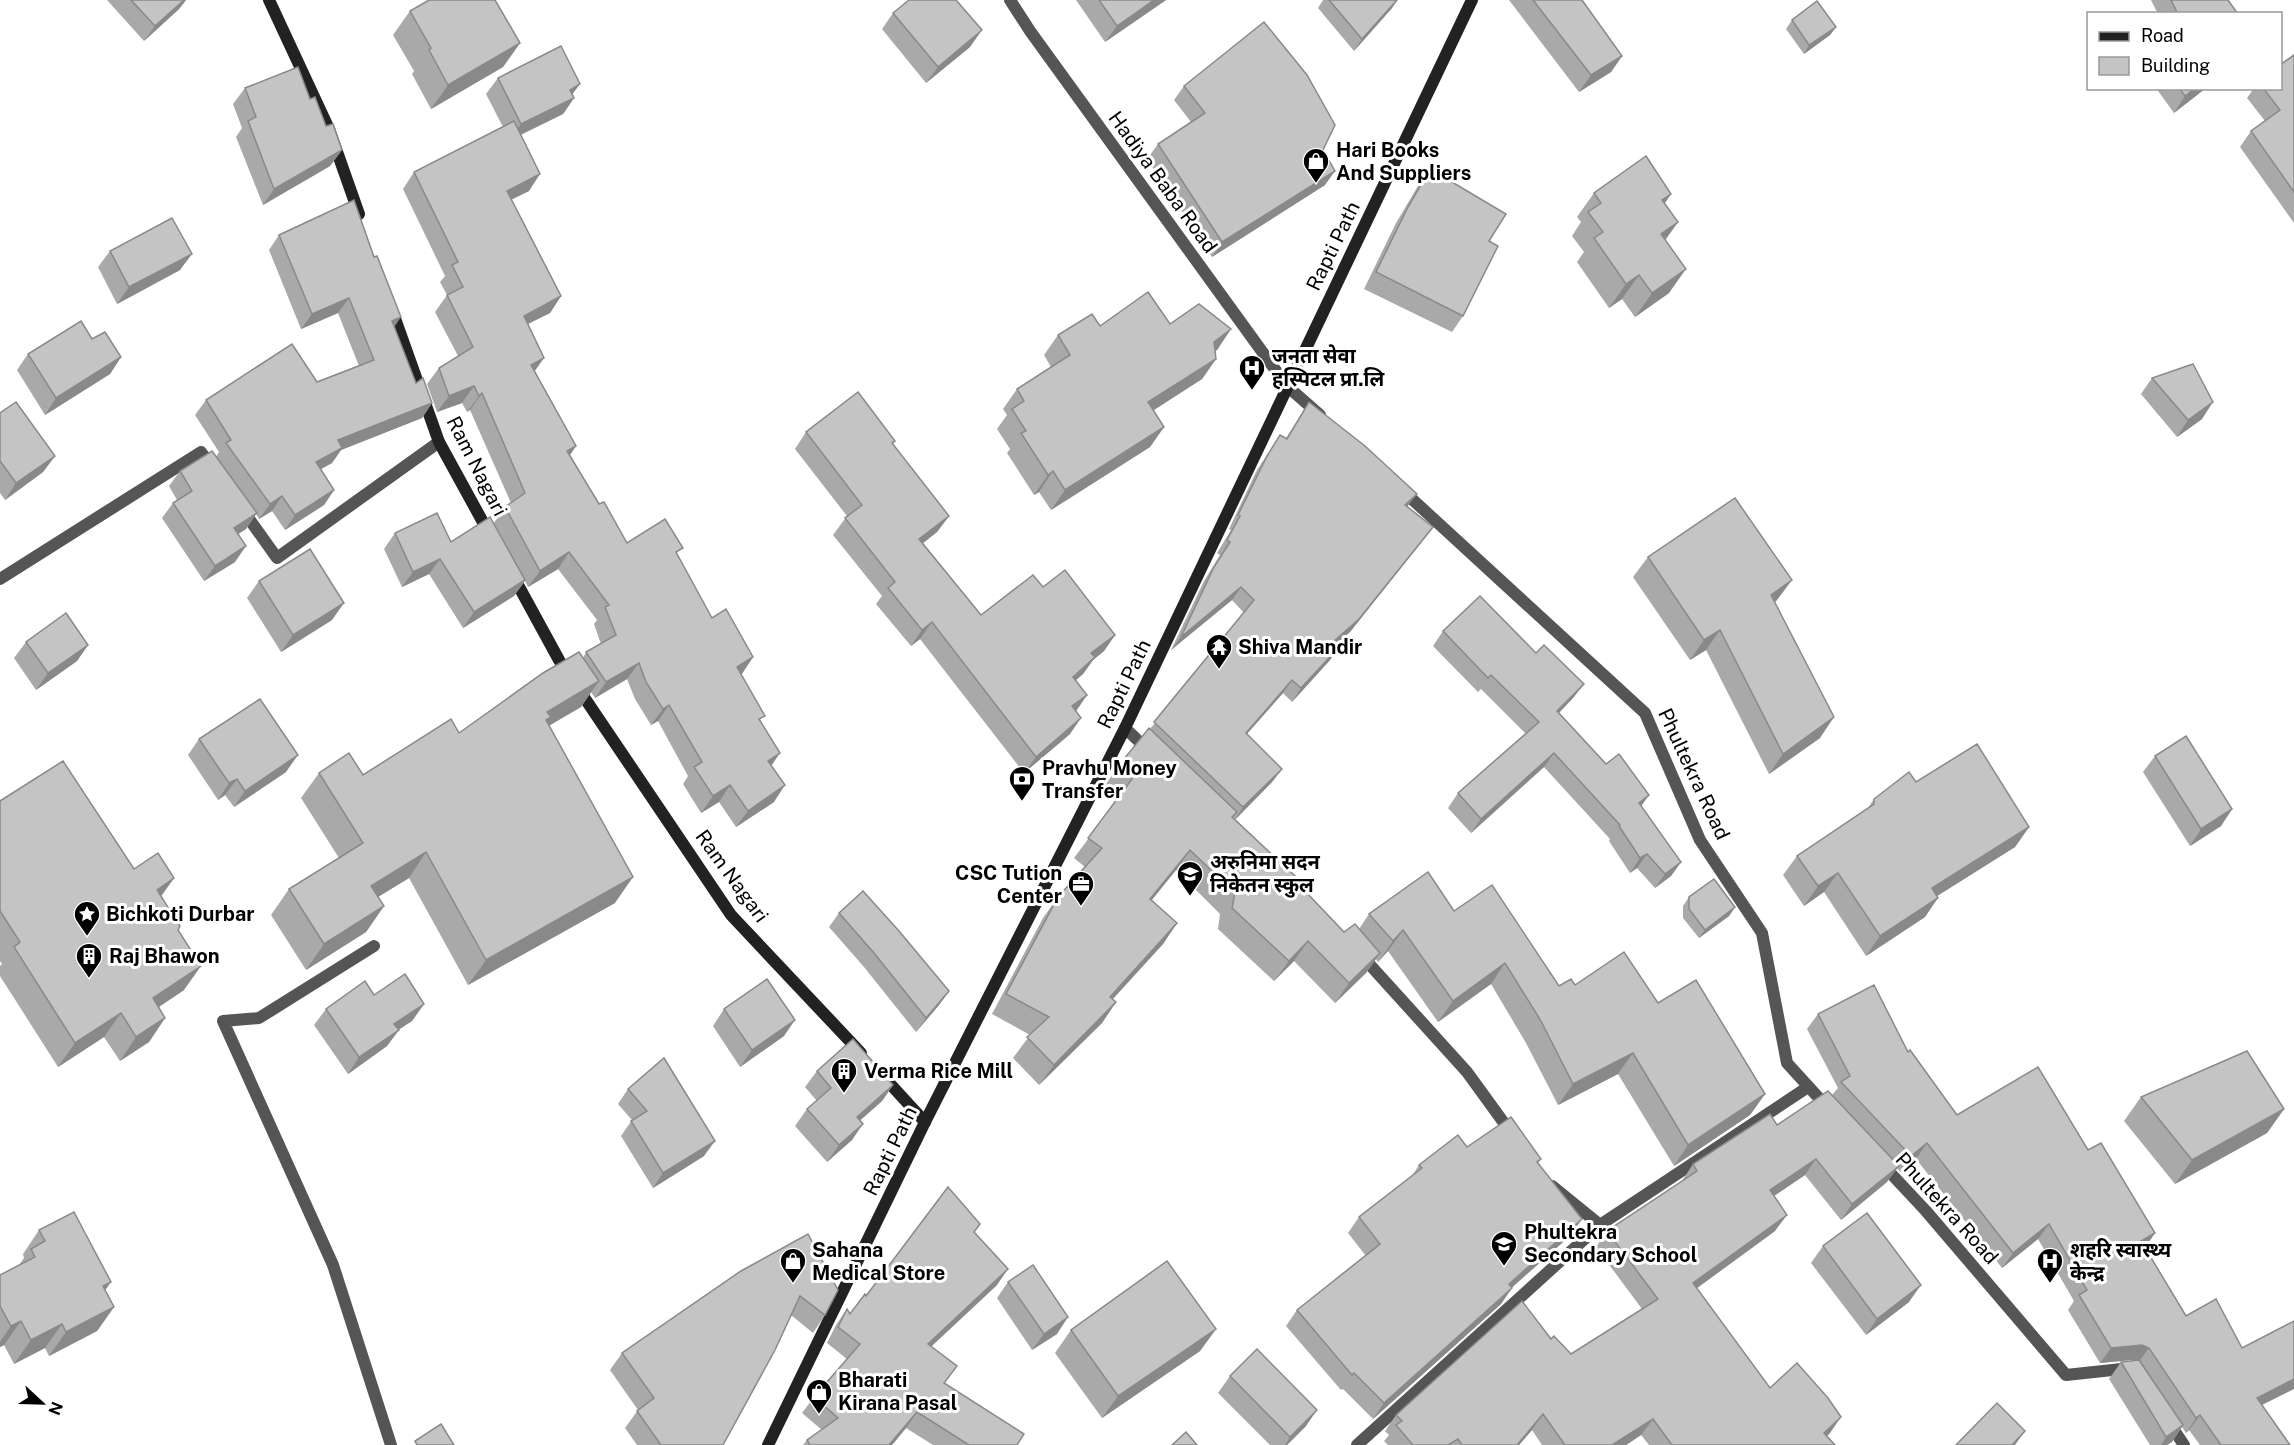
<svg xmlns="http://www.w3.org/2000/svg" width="2294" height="1445" viewBox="0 0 2294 1445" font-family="'Public Sans','Noto Sans Devanagari',sans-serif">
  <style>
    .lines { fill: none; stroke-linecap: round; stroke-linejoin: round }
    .street { stroke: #555; stroke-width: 12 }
    .secondary { stroke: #222; stroke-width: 12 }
    .wall { fill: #a9a9a9 }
    .shaded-wall { fill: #898989 }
    .building { fill: #c4c4c4; stroke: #898989; stroke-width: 1.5 }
    .labels { text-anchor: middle; stroke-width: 6; stroke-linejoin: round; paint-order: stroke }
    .poi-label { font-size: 20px; font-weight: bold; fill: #000; stroke: #fff; text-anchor: start }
    .street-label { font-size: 20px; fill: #000; stroke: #fff }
  </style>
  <rect width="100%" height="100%" fill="#fff"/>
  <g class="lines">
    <g class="street">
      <polyline points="1010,0 1030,31 1287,386 1320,415"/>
      <polyline points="1401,489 1645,713 1700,840 1762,933 1787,1063 1828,1108"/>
      <polyline points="242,509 277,558 439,442"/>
      <polyline points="0,579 201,452 213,468"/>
      <polyline points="1125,728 1150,752"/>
      <polyline points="374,946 259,1018 223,1021 333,1265 391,1445"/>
      <polyline points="1361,955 1467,1072 1512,1134"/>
      <polyline points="1882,1164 1926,1211 2066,1375 2131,1368"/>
      <polyline points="1552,1186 1600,1225"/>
      <polyline points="2168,1421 2184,1445"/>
      <polyline points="1357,1445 1600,1225 1808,1087"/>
    </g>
    <g class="secondary">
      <polyline points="269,0 329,129 359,214"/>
      <polyline points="392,310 439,442 490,535"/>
      <polyline points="512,574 559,660 731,915 861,1053"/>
      <polyline points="881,1074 925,1122"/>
      <polyline points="768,1445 925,1122 1125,728 1472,0"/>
    </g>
  </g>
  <g class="wall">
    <polygon points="107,0 186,0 179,9 144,41"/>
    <polygon points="1076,0 1166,0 1105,42"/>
    <polygon points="1323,0 1397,0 1392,8 1354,51 1318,8"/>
    <polygon points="1509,0 1582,0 1622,56 1611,72 1579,92"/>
    <polygon points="2151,0 2228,0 2238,14 2158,14"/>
    <polygon points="410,11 520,43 503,67 431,109 412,74 414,71 393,35"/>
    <polygon points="893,13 970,47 926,83 882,29"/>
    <polygon points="1792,20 1836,27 1830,35 1804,54 1786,29"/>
    <polygon points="2294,56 2294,223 2240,147 2251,131 2265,121 2247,98 2254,88 2280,88"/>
    <polygon points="498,78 573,94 574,98 563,114 521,135 529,191 511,200 561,296 550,313 527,324 535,371 576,446 570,455 599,504 627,543 677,556 712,618 753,657 741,674 760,722 771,765 774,802 736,827 719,802 701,813 683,784 688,776 658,721 651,725 635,699 627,679 595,698 591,692 581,707 549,725 615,903 468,985 409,878 378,897 384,906 366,932 306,970 271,915 289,889 339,858 301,798 319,773 363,775 459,733 583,658 586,652 601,644 594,624 597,620 558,569 528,587 525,581 514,596 463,628 429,574 402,587 384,549 395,533 451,542 494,523 505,507 511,503 470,410 467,412 462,403 437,412 427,384 439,368 458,356 435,312 447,295 440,282 445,276 403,189 414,172 503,127 486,94"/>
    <polygon points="1184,86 1325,185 1212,257 1147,159 1158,144 1191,122 1174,100"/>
    <polygon points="245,88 310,99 326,126 342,150 330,166 263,205 236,137 242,128 233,104"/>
    <polygon points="2156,88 2206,88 2174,113"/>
    <polygon points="1430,169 1489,241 1463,316 1452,332 1364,289 1396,223 1418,186"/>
    <polygon points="1594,193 1671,194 1665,203 1678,222 1665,240 1669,293 1635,317 1622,299 1609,308 1577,262 1584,252 1572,236 1581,222 1577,217"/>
    <polygon points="279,235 394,327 416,383 432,403 422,418 341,450 332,463 321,469 334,490 324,505 285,530 272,511 259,519 256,514 246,529 238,534 235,562 204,581 162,518 173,503 177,500 169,486 180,471 216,457 219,452 195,415 206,400 317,382 359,366 338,313 301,329 269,250"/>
    <polygon points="110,251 180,270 117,304 98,267"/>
    <polygon points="1170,324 1231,329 1217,350 1215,351 1216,359 1202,379 1153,410 1164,427 1150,447 1051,510 1039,492 1034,495 1007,453 1010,449 997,429 1007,415 1003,409 1017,389 1051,367 1044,355 1058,335 1100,326"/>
    <polygon points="92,339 121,357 110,374 45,415 17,370 28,354"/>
    <polygon points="2152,378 2202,419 2177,437 2141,394"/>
    <polygon points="1309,402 1408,507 1433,527 1423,540 1350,632 1336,644 1330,660 1292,702 1283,693 1247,734 1282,769 1272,782 1235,819 1309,889 1306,893 1344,932 1359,929 1369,914 1454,911 1559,986 1575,985 1658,1003 1765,1094 1750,1115 1674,1166 1618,1074 1558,1105 1526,1043 1491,984 1438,1022 1388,951 1378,962 1376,959 1366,973 1335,1003 1294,961 1274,981 1218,929 1220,914 1176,870 1152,900 1177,923 1163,944 1113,999 1116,1002 1102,1023 1039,1085 1013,1058 1030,1035 992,1014 1043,918 1058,897 1085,867 1074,858 1118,799 1106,784 1120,764 1150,729 1244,613 1232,600 1171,650 1204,581 1220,555 1217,553 1231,530 1229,529 1257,470 1280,435 1286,438"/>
    <polygon points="0,413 55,456 43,472 5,500 0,493"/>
    <polygon points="806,432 895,441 893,444 949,516 937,532 923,543 981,615 1043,587 1115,635 1104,651 1093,660 1083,674 1076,680 1087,695 1076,711 1070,734 1024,773 920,639 911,646 876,604 882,596 833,535 847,516 795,449"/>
    <polygon points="1648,557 1777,600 1775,602 1820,738 1769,774 1706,650 1690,660 1633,577"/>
    <polygon points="259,581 332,620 281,652 247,598"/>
    <polygon points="1443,631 1536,653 1584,684 1573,698 1559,713 1606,764 1649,795 1641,806 1681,862 1671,876 1655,888 1637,868 1630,873 1609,841 1610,839 1544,767 1471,833 1448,808 1458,793 1526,734 1481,689 1478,692 1433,646"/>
    <polygon points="26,642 88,645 77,661 36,690 14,658"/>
    <polygon points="199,739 286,772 234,807 225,795 218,800 188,755"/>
    <polygon points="2155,756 2232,809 2221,826 2190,846 2143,772"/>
    <polygon points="1916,782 2029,827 2015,847 1937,896 1925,917 1866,956 1824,892 1804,906 1783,875 1797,856 1868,808 1874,799"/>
    <polygon points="0,801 134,869 174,878 161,896 178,930 184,990 159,1007 165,1018 149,1042 120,1061 104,1037 58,1067 0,976 0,966 2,964 0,961"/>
    <polygon points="1689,897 1735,907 1729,916 1699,938 1683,918 1683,906"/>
    <polygon points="839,913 949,991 939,1005 916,1032 864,967 829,927"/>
    <polygon points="374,995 424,1004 412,1021 399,1029 387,1046 348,1074 314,1025 326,1009"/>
    <polygon points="724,1009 784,1036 740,1067 713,1026"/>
    <polygon points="1818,1014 1908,1052 1957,1115 2145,1247 2186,1316 2262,1405 2290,1445 2200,1445 2189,1430 2186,1433 2182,1427 2172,1442 2167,1445 2150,1445 2109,1379 2121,1362 2134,1361 2131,1360 2100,1363 2068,1310 2074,1301 2038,1239 2002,1268 1916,1159 1900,1172 1897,1168 1887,1182 1841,1220 1805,1175 1774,1196 1775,1231 1697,1288 1770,1388 1830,1433 1827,1436 1835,1445 1649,1445 1641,1435 1626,1445 1542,1445 1532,1430 1519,1445 1388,1445 1384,1441 1389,1435 1385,1431 1396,1415 1551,1339 1571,1354 1642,1309 1596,1247 1607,1231 1682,1181 1693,1164 1777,1125 1832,1095 1838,1088 1807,1029"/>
    <polygon points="817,1071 893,1085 882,1101 860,1120 852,1140 827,1162 795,1126 807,1109 817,1101 805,1087"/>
    <polygon points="628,1089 704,1156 653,1188 621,1136 632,1120 618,1104"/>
    <polygon points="2141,1097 2284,1109 2267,1133 2175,1184 2124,1121"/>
    <polygon points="1467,1147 1541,1159 1538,1163 1571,1235 1512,1287 1501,1304 1373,1419 1343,1389 1341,1390 1286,1326 1297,1310 1366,1256 1348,1233 1359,1217 1412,1176 1419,1165"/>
    <polygon points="39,1230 105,1290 114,1307 97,1331 49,1356 45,1348 14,1364 4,1345 0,1347 0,1275 19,1265 24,1258 23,1254"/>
    <polygon points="974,1232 997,1285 931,1346 944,1383 1017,1445 933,1445 906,1428 892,1445 803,1445 807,1440 822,1430 802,1413 814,1397 847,1359 827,1343 836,1325 847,1309 850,1314 866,1296"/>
    <polygon points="808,1234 825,1315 813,1333 791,1315 723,1445 637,1445 625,1428 638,1410 610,1370 622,1353"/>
    <polygon points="1823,1246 1909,1302 1866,1335 1811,1263"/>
    <polygon points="1008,1282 1057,1334 1032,1350 997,1298"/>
    <polygon points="1216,1329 1200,1351 1102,1418 1055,1353 1071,1330"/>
    <polygon points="1230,1376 1306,1426 1287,1445 1270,1445 1218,1393"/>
  </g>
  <g class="shaded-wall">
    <polygon points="184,0 186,0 179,9 144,41 155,26"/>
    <polygon points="1154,0 1166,0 1105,42 1117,26"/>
    <polygon points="1397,0 1392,8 1354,51 1362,39"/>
    <polygon points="1836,27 1830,35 1804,54 1809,45"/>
    <polygon points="982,30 970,47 926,83 938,67"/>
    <polygon points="520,43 503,67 431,109 448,85"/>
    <polygon points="1622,56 1611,72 1579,92 1591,75"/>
    <polygon points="580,84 568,100 574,98 563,114 509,140 521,124 570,90"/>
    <polygon points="2195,88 2206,88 2174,113 2185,96"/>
    <polygon points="342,150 330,166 263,205 274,189"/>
    <polygon points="1335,171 1325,185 1212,257 1222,242"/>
    <polygon points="540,174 529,191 495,207 507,191"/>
    <polygon points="1671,194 1654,218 1662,200"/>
    <polygon points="1678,222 1661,246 1661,234"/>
    <polygon points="192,254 180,270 117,304 129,287"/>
    <polygon points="1686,269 1669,293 1635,317 1652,293"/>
    <polygon points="1639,275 1622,299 1609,308 1626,284"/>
    <polygon points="561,296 550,313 512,332 524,316"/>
    <polygon points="349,298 338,313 301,329 312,314"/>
    <polygon points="401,317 391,332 392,321"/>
    <polygon points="1231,329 1217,350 1199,362 1214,342"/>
    <polygon points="121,357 110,374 45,415 56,398"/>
    <polygon points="544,358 532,375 531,365"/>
    <polygon points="1216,359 1202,379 1134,423 1148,402"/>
    <polygon points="474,386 462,403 437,412 449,396"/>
    <polygon points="482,393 470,410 467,412 479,396"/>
    <polygon points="2213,402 2202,419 2177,437 2188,420"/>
    <polygon points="432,403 422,418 341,450 332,463 306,477 316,462 338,440"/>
    <polygon points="1164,427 1150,447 1051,510 1065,490"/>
    <polygon points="576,446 565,462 567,451"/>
    <polygon points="55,456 43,472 5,500 16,483"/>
    <polygon points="1053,471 1039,492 1034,495 1048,475"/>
    <polygon points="334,490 324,505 285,530 295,515"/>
    <polygon points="1417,494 1407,507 1405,505"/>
    <polygon points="282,496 272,511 259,519 270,504"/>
    <polygon points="257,513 246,529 223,544 234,528"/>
    <polygon points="949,516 937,532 908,555 919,539"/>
    <polygon points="1433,527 1423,540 1350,632 1324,655 1333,642"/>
    <polygon points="246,546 235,562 204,581 215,566"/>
    <polygon points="569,552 558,569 528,587 540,571"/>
    <polygon points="440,559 429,574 402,587 413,572"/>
    <polygon points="525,580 514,596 463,628 474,612"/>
    <polygon points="1792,580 1777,600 1757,615 1771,595"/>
    <polygon points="1241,587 1232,600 1171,650 1181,637"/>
    <polygon points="344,603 332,620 281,652 293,635"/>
    <polygon points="932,622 920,639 911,646 922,630"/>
    <polygon points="1720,630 1706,650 1690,660 1704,640"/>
    <polygon points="1115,635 1104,651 1093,660 1083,674 1061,693 1091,653"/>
    <polygon points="88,645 77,661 36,690 48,673"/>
    <polygon points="1339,647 1330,660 1292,702 1301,688"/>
    <polygon points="753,657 742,674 725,683 737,667"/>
    <polygon points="639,663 627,679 595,698 606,682"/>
    <polygon points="1292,680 1283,693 1236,746 1246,733"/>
    <polygon points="599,681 581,707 542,730 547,712"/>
    <polygon points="1584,684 1573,698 1547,725 1557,711"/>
    <polygon points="1087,695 1076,711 1072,706"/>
    <polygon points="669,705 658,721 651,725 663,709"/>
    <polygon points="1834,717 1820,738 1769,774 1783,754"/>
    <polygon points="1081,718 1070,734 1024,773 1036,757"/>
    <polygon points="780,753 769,769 768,761"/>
    <polygon points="1554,753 1544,767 1471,833 1481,819"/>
    <polygon points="298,755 286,772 234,807 245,791"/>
    <polygon points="1282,769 1272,782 1234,821 1243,807"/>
    <polygon points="237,779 225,795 218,800 229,783"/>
    <polygon points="730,785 719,802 701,813 713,796"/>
    <polygon points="785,785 774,802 736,827 748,811"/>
    <polygon points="1649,795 1639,809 1639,803"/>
    <polygon points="2232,809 2221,826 2190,846 2201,829"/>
    <polygon points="2029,827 2015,847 1918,908 1932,888"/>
    <polygon points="1190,850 1176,870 1136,919 1150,899"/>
    <polygon points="426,852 409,878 353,912 371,886"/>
    <polygon points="1647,854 1637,868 1630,873 1640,858"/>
    <polygon points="1681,862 1671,876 1655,888 1665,874"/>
    <polygon points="1838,873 1824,892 1804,906 1818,886"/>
    <polygon points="633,877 615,903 468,985 486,960"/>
    <polygon points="174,878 157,902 157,890"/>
    <polygon points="1938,898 1925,917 1866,956 1880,936"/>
    <polygon points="384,906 366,932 306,970 324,944"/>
    <polygon points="1735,907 1729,916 1699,938 1705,930"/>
    <polygon points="1177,923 1163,944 1096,1017 1110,997"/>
    <polygon points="1403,930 1388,951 1378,962 1393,941"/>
    <polygon points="1308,941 1294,961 1274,981 1289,961"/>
    <polygon points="1380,953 1366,973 1335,1003 1349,983"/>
    <polygon points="1505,963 1491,984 1438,1022 1453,1001"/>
    <polygon points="201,966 184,990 136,1022 153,998"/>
    <polygon points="949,991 939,1005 916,1032 926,1018"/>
    <polygon points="1116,1002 1102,1023 1039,1085 1054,1065"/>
    <polygon points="424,1004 412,1021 383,1040 394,1024"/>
    <polygon points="121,1013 104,1037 58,1067 75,1043"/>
    <polygon points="165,1018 149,1042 120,1061 136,1037"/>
    <polygon points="795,1020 784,1036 740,1067 752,1050"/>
    <polygon points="399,1030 387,1046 348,1074 359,1057"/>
    <polygon points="1633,1053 1618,1074 1558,1105 1573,1084"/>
    <polygon points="893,1085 882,1101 846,1133 857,1117"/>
    <polygon points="1765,1094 1750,1115 1674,1166 1688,1145"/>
    <polygon points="2284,1109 2267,1133 2175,1184 2192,1160"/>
    <polygon points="863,1124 852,1140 827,1162 839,1145"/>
    <polygon points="715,1141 704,1156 653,1188 663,1173"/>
    <polygon points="1927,1143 1916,1159 1900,1172 1911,1156"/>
    <polygon points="1816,1159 1805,1175 1759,1206 1770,1190"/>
    <polygon points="1899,1166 1887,1182 1841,1220 1852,1204"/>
    <polygon points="1787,1215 1775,1231 1682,1299 1693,1283"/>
    <polygon points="1582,1219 1571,1235 1498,1300 1509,1284"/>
    <polygon points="2049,1224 2038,1239 2002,1268 2013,1253"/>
    <polygon points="2155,1233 2145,1248 2141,1241"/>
    <polygon points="1008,1269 997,1285 917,1360 928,1344"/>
    <polygon points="111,1282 94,1306 103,1286"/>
    <polygon points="1921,1285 1909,1302 1866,1335 1877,1319"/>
    <polygon points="1512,1288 1501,1304 1373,1419 1384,1403"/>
    <polygon points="114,1307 97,1331 49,1356 66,1332"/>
    <polygon points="1068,1317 1057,1334 1032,1350 1044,1334"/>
    <polygon points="21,1321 4,1345 0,1347 0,1342 11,1326"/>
    <polygon points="62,1324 45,1348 14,1364 31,1340"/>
    <polygon points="1216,1329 1200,1351 1102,1418 1118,1396"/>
    <polygon points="2142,1345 2149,1348 2138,1363 2131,1360 2100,1363 2111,1348"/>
    <polygon points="2294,1379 2294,1389 2246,1413 2257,1398"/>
    <polygon points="1317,1410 1306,1426 1287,1445 1285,1445 1290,1437"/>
    <polygon points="917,1412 906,1428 892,1445 889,1445"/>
    <polygon points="1543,1414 1532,1430 1519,1445 1517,1445"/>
    <polygon points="2200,1415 2189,1430 2186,1433 2196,1418"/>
    <polygon points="1841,1417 1830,1433 1817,1445 1824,1433"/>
    <polygon points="1653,1419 1641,1435 1626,1445 1612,1445"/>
    <polygon points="2183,1425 2172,1442 2167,1445 2161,1445 2166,1437"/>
    <polygon points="2025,1431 2015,1445 2012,1445"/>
  </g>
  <g class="building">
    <polygon points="131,0 184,0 155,26"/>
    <polygon points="429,0 495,0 520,43 448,85 429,50 431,48 410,11"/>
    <polygon points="909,0 956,0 982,30 938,67 893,13"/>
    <polygon points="1099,0 1154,0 1117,26"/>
    <polygon points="1329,0 1397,0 1362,39"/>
    <polygon points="1533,0 1582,0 1622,56 1591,75"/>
    <polygon points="2171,0 2228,0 2238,14 2178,14"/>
    <polygon points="1817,1 1836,27 1809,45 1792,20"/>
    <polygon points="1264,22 1307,75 1335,125 1323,150 1335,171 1222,242 1158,144 1205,113 1184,86"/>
    <polygon points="561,46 580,84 570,90 574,98 521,124 498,78"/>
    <polygon points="2294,55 2294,192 2251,131 2280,110 2263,88 2280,88 2280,65"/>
    <polygon points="298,67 310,99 315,97 326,126 333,124 342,150 274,189 248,121 256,117 245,88"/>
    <polygon points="2179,88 2195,88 2185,96"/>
    <polygon points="514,121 540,174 507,191 561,296 524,316 544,358 531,365 576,446 567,451 599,504 604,502 627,543 665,519 683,548 676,552 712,618 726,609 753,657 737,667 765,716 759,719 780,753 768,761 785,785 748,811 730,785 713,796 694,767 702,762 669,705 663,709 646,682 639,663 606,682 586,652 616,635 605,607 609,605 569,552 540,571 505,507 525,493 482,393 479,396 474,386 449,396 439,368 473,347 447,295 463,287 452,265 458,262 414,172"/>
    <polygon points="1646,156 1671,194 1662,200 1678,222 1661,234 1686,269 1652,293 1639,275 1626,284 1594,238 1603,232 1588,212 1601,203 1594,193"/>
    <polygon points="1430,169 1506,214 1489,241 1498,246 1463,316 1376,272 1408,207"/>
    <polygon points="354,200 374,257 377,256 401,317 392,321 416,383 423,378 432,403 338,440 342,448 316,462 334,490 295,515 282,496 270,504 226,443 231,440 206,400 292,344 317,382 374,360 349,298 312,314 279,235"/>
    <polygon points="172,218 192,254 129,287 110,251"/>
    <polygon points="1148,292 1170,324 1199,304 1231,329 1214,342 1216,359 1148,402 1164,427 1065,490 1053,471 1048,475 1021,433 1026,431 1012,409 1024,401 1017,389 1070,355 1058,335 1092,314 1100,326"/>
    <polygon points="81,321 92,339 105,332 121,357 56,398 28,354"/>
    <polygon points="2193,364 2213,402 2188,420 2152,378"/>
    <polygon points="858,392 895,441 892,443 949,516 919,539 981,615 1033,575 1043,587 1065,570 1115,635 1091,653 1095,657 1073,677 1087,695 1072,706 1081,718 1036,757 932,622 922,630 888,588 895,582 845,518 862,505 806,432"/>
    <polygon points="16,402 55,456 16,483 0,461 0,413"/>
    <polygon points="1309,402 1365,446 1417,494 1405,505 1433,527 1359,619 1333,642 1339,647 1301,688 1292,680 1246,733 1282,769 1243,807 1154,722 1254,600 1241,587 1181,637 1214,567 1230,542 1227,540 1240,516 1238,515 1267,456 1280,435 1287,439"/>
    <polygon points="212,451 257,513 234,528 246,546 215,566 173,503 192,491 180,471"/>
    <polygon points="1735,498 1792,580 1771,595 1834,717 1783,754 1720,630 1704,640 1648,557"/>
    <polygon points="437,513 451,542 490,517 525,580 474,612 440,559 413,572 395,533"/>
    <polygon points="310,549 344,603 293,635 259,581"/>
    <polygon points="1480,596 1536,653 1544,645 1584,684 1557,711 1606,764 1619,754 1649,795 1639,803 1681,862 1665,874 1647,854 1640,858 1619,826 1620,825 1554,753 1481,819 1458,793 1539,722 1491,675 1488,678 1443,631"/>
    <polygon points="66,613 88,645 48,673 26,642"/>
    <polygon points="579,652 599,681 547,712 551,717 546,720 633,877 486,960 426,852 371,886 384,906 324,944 289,889 363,843 319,773 349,753 363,775 451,719 459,733 543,673"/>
    <polygon points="260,699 298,755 245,791 237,779 229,783 199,739"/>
    <polygon points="1149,728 1237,812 1232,817 1309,889 1306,892 1344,932 1355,924 1380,953 1349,983 1308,941 1289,961 1232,908 1235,893 1190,850 1150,899 1177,923 1110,997 1116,1002 1054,1065 1027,1037 1049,1017 1006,994 1058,897 1102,848 1088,838 1132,779 1120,764"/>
    <polygon points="2186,736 2232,809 2201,829 2155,756"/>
    <polygon points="1977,744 2029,827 1932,888 1938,898 1880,936 1838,873 1818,886 1797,856 1874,804 1874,799 1909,772 1916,782"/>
    <polygon points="63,761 134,869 158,853 174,878 157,890 180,926 178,930 201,966 153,998 165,1018 136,1037 121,1013 75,1043 14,947 20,942 0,911 0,801"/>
    <polygon points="1428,872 1454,911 1492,885 1559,986 1571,979 1575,985 1624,952 1658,1003 1696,980 1765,1094 1688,1145 1633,1053 1573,1084 1541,1021 1505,963 1453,1001 1403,930 1393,941 1369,914"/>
    <polygon points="1714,879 1735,907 1705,930 1689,909 1689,897"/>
    <polygon points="863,891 899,931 949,991 926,1018 874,953 839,913"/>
    <polygon points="405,974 424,1004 394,1024 399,1030 359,1057 326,1009 365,981 374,995"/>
    <polygon points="767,979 795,1020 752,1050 724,1009"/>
    <polygon points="1874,985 1908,1052 1910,1050 1957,1115 2038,1067 2088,1150 2101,1143 2155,1233 2141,1241 2186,1316 2216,1299 2242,1348 2294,1321 2294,1379 2257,1398 2290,1445 2221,1445 2200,1415 2196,1418 2149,1348 2142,1345 2111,1348 2079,1295 2087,1290 2049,1224 2013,1253 1927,1143 1911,1156 1841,1082 1850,1076 1818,1014"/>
    <polygon points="853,1039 893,1085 857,1117 863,1124 839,1145 807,1109 831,1088 817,1071"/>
    <polygon points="2247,1051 2284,1109 2192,1160 2141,1097"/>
    <polygon points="664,1058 715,1141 663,1173 631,1121 647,1111 628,1089"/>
    <polygon points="1828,1091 1899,1166 1852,1204 1816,1159 1770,1190 1787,1215 1693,1283 1770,1388 1797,1363 1828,1398 1841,1417 1824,1433 1835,1445 1672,1445 1653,1419 1612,1445 1565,1445 1543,1414 1517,1445 1462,1445 1458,1439 1448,1445 1413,1445 1396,1425 1402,1421 1396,1415 1522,1301 1551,1339 1554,1336 1571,1354 1658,1299 1607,1231 1697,1171 1693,1164 1770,1114 1777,1125"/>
    <polygon points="1511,1117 1541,1159 1537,1162 1582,1219 1509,1284 1512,1288 1384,1403 1354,1373 1352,1375 1297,1310 1380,1244 1359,1217 1422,1168 1419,1165 1458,1135 1467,1147"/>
    <polygon points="948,1187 980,1224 974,1232 1008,1269 928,1344 957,1366 944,1383 1024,1434 1017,1445 969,1445 917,1412 889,1445 810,1445 807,1440 838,1418 814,1397 860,1344 838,1327 847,1309 850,1314 865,1294 866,1296"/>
    <polygon points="74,1212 111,1282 103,1286 114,1307 66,1332 62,1324 31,1340 21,1321 11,1326 0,1306 0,1275 35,1257 31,1249 45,1241 39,1230"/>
    <polygon points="1867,1213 1921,1285 1877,1319 1823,1246"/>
    <polygon points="808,1234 838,1290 825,1315 800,1296 775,1350 723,1445 661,1445 637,1411 654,1398 622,1353 741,1271"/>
    <polygon points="1167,1261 1216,1329 1118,1396 1071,1330"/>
    <polygon points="1033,1265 1068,1317 1044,1334 1008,1282"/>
    <polygon points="1257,1349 1317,1410 1290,1437 1230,1376"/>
    <polygon points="2139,1360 2183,1425 2166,1437 2121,1362"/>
    <polygon points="1997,1403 2025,1431 2012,1445 1956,1445"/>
    <polygon points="441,1424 454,1445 417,1445 415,1441"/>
    <polygon points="1186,1432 1197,1445 1172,1445"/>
  </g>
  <defs>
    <g id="shop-pin" transform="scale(1.35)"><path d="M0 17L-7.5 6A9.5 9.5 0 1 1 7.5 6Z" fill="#000" stroke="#fff"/><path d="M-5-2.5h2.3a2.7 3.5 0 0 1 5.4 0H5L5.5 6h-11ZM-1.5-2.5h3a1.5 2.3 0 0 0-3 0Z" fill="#fff"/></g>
    <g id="hospital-pin" transform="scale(1.35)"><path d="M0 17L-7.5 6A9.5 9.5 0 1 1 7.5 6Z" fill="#000" stroke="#fff"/><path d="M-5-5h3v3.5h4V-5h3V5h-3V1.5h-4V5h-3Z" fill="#fff"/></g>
    <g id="temple-pin" transform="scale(1.35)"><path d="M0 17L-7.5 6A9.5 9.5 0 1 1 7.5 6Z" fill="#000" stroke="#fff"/><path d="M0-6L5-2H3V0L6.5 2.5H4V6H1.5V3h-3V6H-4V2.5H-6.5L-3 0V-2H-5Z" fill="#fff"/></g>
    <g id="bank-pin" transform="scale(1.35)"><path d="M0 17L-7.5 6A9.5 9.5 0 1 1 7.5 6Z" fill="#000" stroke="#fff"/><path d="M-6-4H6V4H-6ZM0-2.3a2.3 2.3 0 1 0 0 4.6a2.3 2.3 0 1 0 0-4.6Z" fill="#fff"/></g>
    <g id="school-pin" transform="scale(1.35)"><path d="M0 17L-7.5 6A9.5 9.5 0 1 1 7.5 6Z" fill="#000" stroke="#fff"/><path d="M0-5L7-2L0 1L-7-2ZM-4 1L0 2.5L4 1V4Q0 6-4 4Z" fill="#fff"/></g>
    <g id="office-pin" transform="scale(1.35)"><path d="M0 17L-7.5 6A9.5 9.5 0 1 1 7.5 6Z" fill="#000" stroke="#fff"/><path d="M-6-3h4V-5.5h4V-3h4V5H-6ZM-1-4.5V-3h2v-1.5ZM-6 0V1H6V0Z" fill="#fff"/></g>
    <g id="sight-pin" transform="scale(1.35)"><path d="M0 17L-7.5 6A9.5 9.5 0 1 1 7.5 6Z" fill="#000" stroke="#fff"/><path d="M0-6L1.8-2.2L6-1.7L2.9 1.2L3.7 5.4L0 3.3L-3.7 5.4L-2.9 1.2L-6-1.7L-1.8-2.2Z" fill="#fff"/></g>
    <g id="building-pin" transform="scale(1.35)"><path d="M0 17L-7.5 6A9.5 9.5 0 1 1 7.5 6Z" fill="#000" stroke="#fff"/><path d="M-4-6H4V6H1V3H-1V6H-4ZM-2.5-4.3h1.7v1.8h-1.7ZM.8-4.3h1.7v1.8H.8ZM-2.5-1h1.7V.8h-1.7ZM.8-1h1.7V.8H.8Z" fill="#fff"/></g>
  </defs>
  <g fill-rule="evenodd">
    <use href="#shop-pin" x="1316" y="161"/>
    <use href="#hospital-pin" x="1252" y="368"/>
    <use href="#temple-pin" x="1219" y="647"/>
    <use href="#bank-pin" x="1022" y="779"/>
    <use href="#school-pin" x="1190" y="874"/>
    <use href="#office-pin" x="1081" y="884"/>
    <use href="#sight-pin" x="87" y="914"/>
    <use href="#building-pin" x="89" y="956"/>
    <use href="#building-pin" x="844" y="1071"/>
    <use href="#school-pin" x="1504" y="1244"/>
    <use href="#shop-pin" x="793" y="1261"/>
    <use href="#hospital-pin" x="2050" y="1261"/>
    <use href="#shop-pin" x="819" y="1392"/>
  </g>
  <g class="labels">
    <g class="poi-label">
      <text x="1336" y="157">Hari Books<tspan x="1336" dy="23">And Suppliers</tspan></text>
      <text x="1272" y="363">जनता सेवा<tspan x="1272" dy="23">हस्पिटल प्रा.लि</tspan></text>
      <text x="1238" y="654">Shiva Mandir</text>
      <text x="1042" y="775">Pravhu Money<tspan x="1042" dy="23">Transfer</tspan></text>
      <text x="1210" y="869">अरुनिमा सदन<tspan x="1210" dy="23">निकेतन स्कुल</tspan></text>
      <text x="1062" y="880" text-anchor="end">CSC Tution<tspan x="1062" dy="23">Center</tspan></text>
      <text x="106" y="921">Bichkoti Durbar</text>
      <text x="109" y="963">Raj Bhawon</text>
      <text x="864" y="1078">Verma Rice Mill</text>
      <text x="1524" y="1239">Phultekra<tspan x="1524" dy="23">Secondary School</tspan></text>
      <text x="812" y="1257">Sahana<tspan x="812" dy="23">Medical Store</tspan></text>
      <text x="2070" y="1257">शहरि स्वास्थ्य<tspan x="2070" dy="23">केन्द्र</tspan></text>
      <text x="838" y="1387">Bharati<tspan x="838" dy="23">Kirana Pasal</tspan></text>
    </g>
    <g class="street-label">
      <text transform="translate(1163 182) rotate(54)" y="7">Hadiya Baba Road</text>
      <text transform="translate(1333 246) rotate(-64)" y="7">Rapti Path</text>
      <text transform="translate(477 466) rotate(63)" y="7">Ram Nagari</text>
      <text transform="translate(1124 684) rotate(-64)" y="7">Rapti Path</text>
      <text transform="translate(1694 774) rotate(65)" y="7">Phultekra Road</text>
      <text transform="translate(732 876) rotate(54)" y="7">Ram Nagari</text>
      <text transform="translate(890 1151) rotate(-64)" y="7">Rapti Path</text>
      <text transform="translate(1947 1208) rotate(48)" y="7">Phultekra Road</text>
    </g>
  </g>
  <rect x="2087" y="12" width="195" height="78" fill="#ffffff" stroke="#999999" stroke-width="1.5"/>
  <rect x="2099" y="32" width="30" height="9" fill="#222222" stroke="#999999" stroke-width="1.5"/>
  <text x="2141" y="42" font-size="18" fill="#000000">Road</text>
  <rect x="2099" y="57" width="30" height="18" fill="#c4c4c4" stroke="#999999" stroke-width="1.5"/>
  <text x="2141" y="72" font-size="18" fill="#000000">Building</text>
  <g transform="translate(42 1403) rotate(112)" stroke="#ffffff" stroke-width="4.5" paint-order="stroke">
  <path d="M0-4.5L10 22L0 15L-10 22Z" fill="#000000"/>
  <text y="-9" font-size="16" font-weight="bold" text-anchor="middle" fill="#000000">N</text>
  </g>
</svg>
